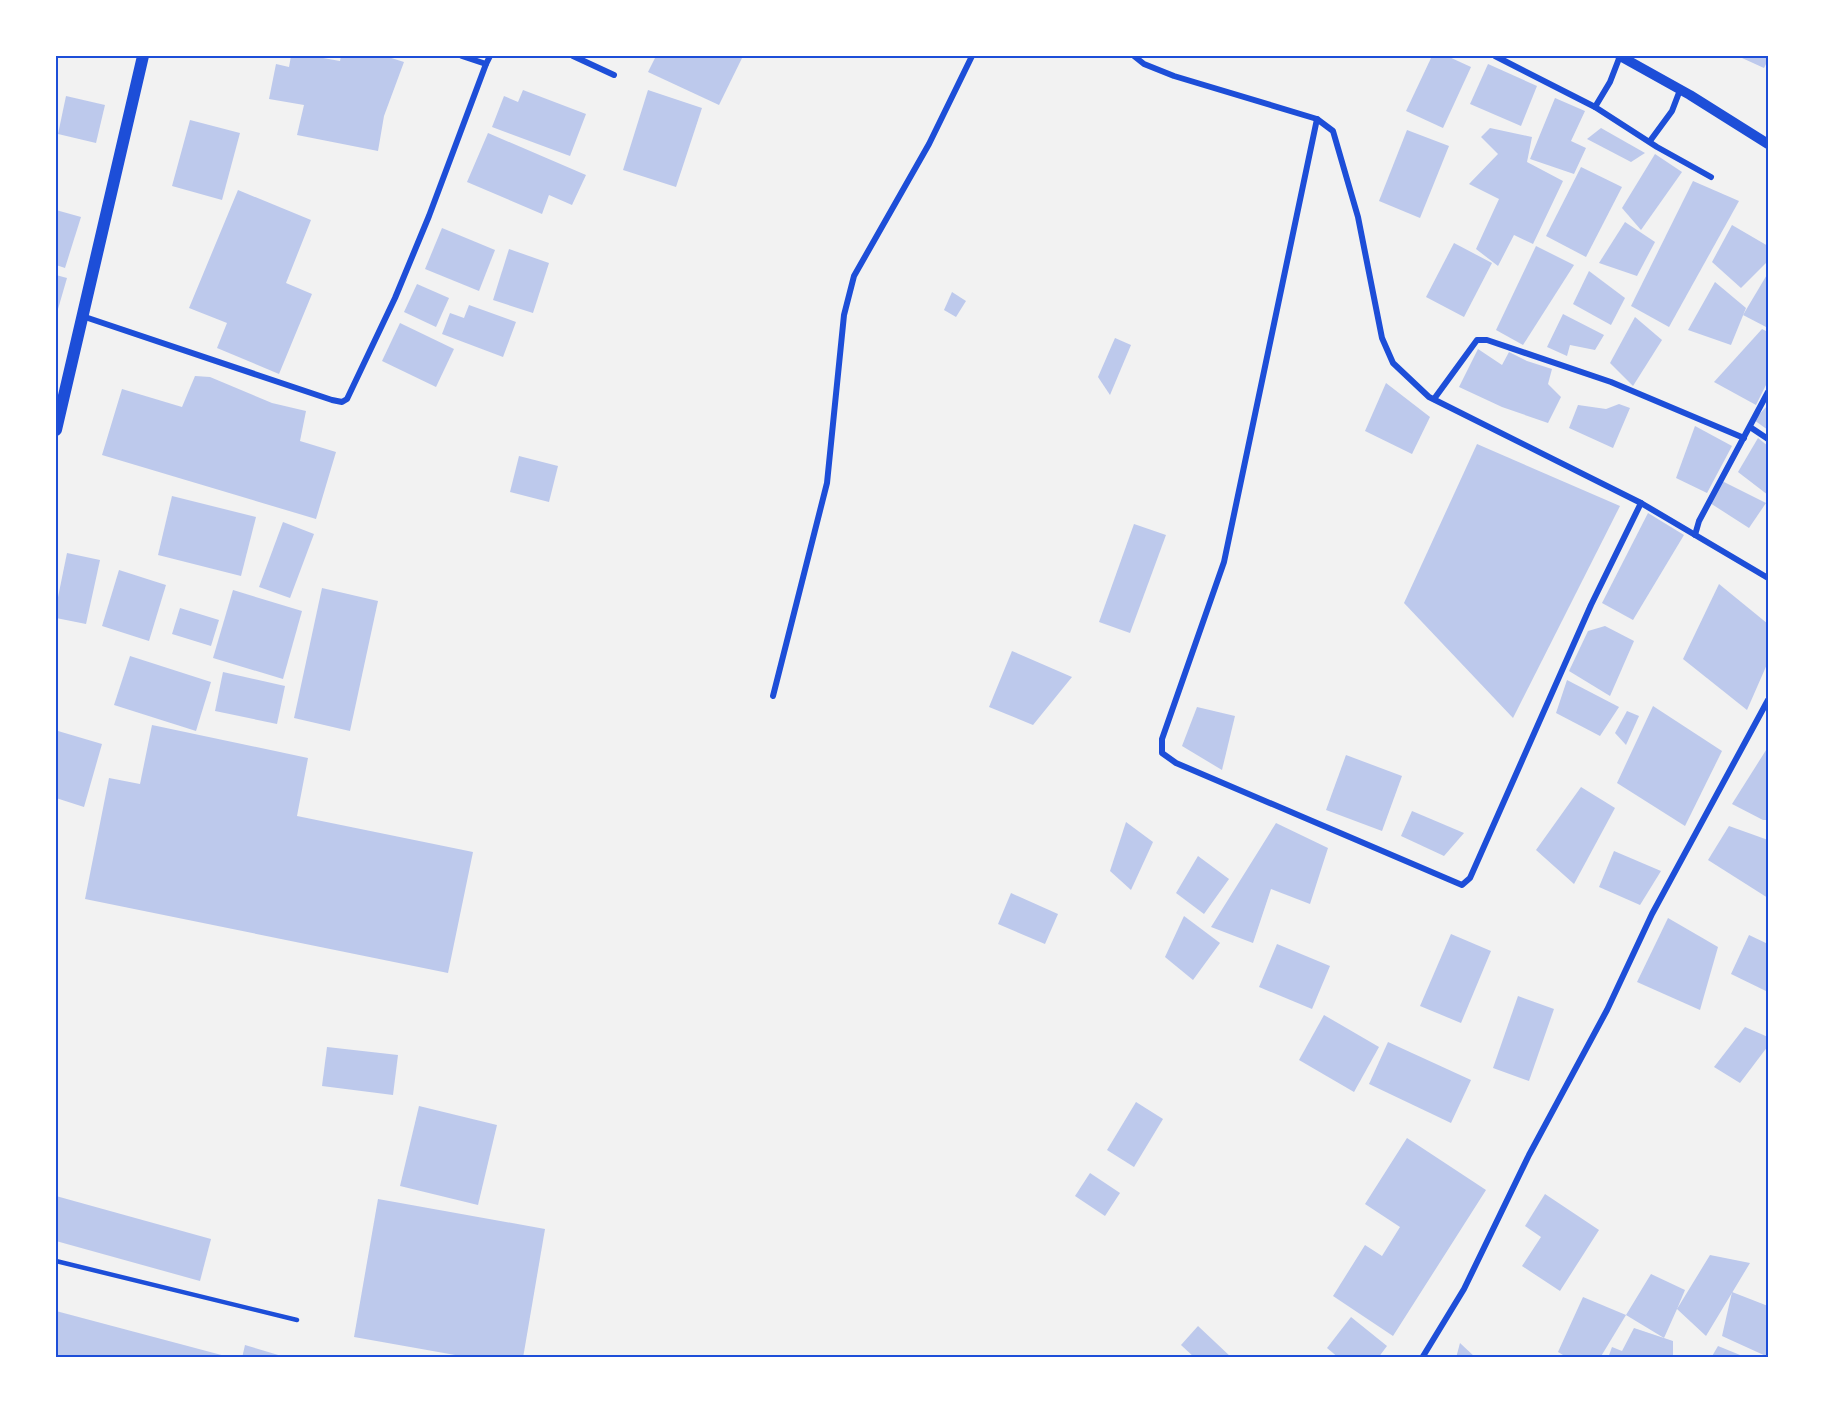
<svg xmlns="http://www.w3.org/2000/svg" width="1824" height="1413" viewBox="0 0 1824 1413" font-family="'Alegreya Sans',sans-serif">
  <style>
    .building { fill: #bdc9ec }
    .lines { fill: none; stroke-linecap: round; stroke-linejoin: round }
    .service { stroke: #1d4ed8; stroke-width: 4.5 }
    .minor { stroke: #1d4ed8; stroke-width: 6 }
    .tertiary { stroke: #1d4ed8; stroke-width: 10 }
    .secondary { stroke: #1d4ed8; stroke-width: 12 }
    .neatline { fill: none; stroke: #1d4ed8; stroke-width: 2 }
  </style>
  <rect width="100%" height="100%" fill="#f2f2f2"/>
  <g class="building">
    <polygon points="291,56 312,56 340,61 341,56 385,56 404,62 384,116 378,151 297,135 304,105 269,99 276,64 289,67"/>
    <polygon points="656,56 743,56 719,105 648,72"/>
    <polygon points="1432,56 1447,56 1471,67 1443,128 1406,111"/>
    <polygon points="1743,56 1768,56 1768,60 1764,68 1742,58"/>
    <polygon points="1488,64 1537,86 1521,126 1470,104"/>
    <polygon points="523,90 586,114 570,156 492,127 504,96 518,102"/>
    <polygon points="648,90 702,108 676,187 623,170"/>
    <polygon points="66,96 105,105 96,143 58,134"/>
    <polygon points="1555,98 1585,111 1571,141 1586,148 1574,174 1530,159"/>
    <polygon points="190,120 240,133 222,200 172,186"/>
    <polygon points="1490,128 1532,137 1527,162 1563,181 1533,244 1514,235 1498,266 1476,249 1499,199 1469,184 1498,154 1481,137"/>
    <polygon points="1601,128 1645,153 1631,162 1587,139"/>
    <polygon points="1407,130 1449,146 1420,218 1379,201"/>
    <polygon points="488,133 586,175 572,205 549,195 542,214 467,182"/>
    <polygon points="1655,154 1682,172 1641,230 1622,208"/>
    <polygon points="1581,167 1622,187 1586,257 1546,236"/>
    <polygon points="1693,181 1739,201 1669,327 1631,306"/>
    <polygon points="238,190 311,220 286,283 312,294 279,374 217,348 227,323 189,308"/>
    <polygon points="56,210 81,217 65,268 56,265"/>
    <polygon points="1625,222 1655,242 1637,276 1599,263"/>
    <polygon points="1732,225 1768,246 1768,261 1741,288 1712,262"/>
    <polygon points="442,228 495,250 479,291 425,269"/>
    <polygon points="1454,243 1492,263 1464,317 1426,297"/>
    <polygon points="1536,246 1574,265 1523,345 1496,330"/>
    <polygon points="509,249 549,263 533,313 493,300"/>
    <polygon points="1589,271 1625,298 1611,325 1573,304"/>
    <polygon points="1768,273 1768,328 1743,315"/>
    <polygon points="56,275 67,278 56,316"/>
    <polygon points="1715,282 1746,308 1731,345 1688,330"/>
    <polygon points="417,284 449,298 436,327 404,312"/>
    <polygon points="952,292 966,301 956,317 944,310"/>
    <polygon points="469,305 516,322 503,357 442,334 450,313 464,318"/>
    <polygon points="1563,314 1604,335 1595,350 1570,345 1567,356 1547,347"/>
    <polygon points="1635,317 1662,340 1633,386 1610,363"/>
    <polygon points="400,323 454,349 436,387 382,361"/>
    <polygon points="1762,329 1768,332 1768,381 1756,405 1714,382"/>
    <polygon points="1115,338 1131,345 1110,395 1098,377"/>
    <polygon points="1478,349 1502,365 1509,352 1527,361 1552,369 1548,384 1561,397 1548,423 1502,407 1459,387"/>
    <polygon points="195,376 210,377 272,403 306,411 300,441 336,452 316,519 102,455 122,389 182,407"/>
    <polygon points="1386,383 1430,417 1412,454 1365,431"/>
    <polygon points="1619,404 1630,408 1613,448 1569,428 1578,405 1606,409"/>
    <polygon points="1768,405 1768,430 1754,420"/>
    <polygon points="1695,426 1732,446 1707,493 1676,478"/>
    <polygon points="1758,438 1768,446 1768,495 1738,472"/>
    <polygon points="1477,444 1620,506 1513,718 1404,603"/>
    <polygon points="519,456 558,466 549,502 510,492"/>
    <polygon points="1722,481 1766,503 1749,528 1710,503"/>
    <polygon points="172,496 256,517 241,576 158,555"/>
    <polygon points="1648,513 1684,535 1633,620 1602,603"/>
    <polygon points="283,522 314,534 290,598 259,587"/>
    <polygon points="1134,524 1166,535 1130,633 1099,622"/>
    <polygon points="67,553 100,560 86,624 56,618 56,607"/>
    <polygon points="119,570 166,585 149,641 102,626"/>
    <polygon points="1719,584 1768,624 1768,662 1747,710 1683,659"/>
    <polygon points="322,588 378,601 350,731 294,718"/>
    <polygon points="233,590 302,611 283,679 213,658"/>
    <polygon points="180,608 219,620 211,646 172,634"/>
    <polygon points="1605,626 1634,641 1610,696 1569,671 1588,631"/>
    <polygon points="1012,651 1072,677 1033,725 989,707"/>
    <polygon points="130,656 211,682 196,731 114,705"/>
    <polygon points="223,672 285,686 277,724 215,711"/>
    <polygon points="1567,680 1619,707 1600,736 1556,713"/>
    <polygon points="1653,706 1722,751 1685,826 1617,783"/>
    <polygon points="1197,707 1235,716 1222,770 1182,746"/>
    <polygon points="1627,711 1639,716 1626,745 1615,733"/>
    <polygon points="152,725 308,758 297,816 473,852 448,973 85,899 109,778 140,784"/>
    <polygon points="58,731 102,744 84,807 56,798 56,741"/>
    <polygon points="1768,747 1768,820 1763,820 1732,804"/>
    <polygon points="1346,755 1402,776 1382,831 1326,810"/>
    <polygon points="1581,787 1615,808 1574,884 1536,850"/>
    <polygon points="1412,811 1464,833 1444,856 1401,836"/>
    <polygon points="1126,822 1153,842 1131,890 1110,871"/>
    <polygon points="1276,823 1328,848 1310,904 1271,889 1253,943 1211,927"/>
    <polygon points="1729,826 1768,840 1768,898 1708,860"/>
    <polygon points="1614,851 1661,871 1640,905 1599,887"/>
    <polygon points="1198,856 1229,879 1204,914 1176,893"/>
    <polygon points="1011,893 1058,914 1045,944 998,924"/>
    <polygon points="1184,916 1220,943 1193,980 1165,957"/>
    <polygon points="1668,918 1718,947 1700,1010 1637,982"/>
    <polygon points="1451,934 1491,951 1461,1023 1420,1006"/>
    <polygon points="1749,935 1768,944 1768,992 1731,974"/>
    <polygon points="1277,944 1330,966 1312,1009 1259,987"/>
    <polygon points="1518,996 1554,1009 1529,1081 1493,1068"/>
    <polygon points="1324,1015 1379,1047 1354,1092 1299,1060"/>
    <polygon points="1745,1027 1768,1037 1768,1046 1740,1083 1714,1067"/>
    <polygon points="1388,1042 1471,1080 1451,1123 1369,1084"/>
    <polygon points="327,1047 398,1055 393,1095 322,1086"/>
    <polygon points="1136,1102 1163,1119 1134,1167 1107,1150"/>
    <polygon points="419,1106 497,1125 478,1205 400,1186"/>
    <polygon points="1407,1138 1486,1190 1393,1336 1333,1296 1365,1245 1382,1256 1400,1227 1365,1204"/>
    <polygon points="1090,1173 1120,1193 1105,1216 1075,1196"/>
    <polygon points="1545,1194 1599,1230 1560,1291 1522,1266 1541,1237 1525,1226"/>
    <polygon points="56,1196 211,1239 200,1281 56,1241"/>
    <polygon points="378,1199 545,1229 523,1358 472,1358 354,1337"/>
    <polygon points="1710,1255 1750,1263 1706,1336 1677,1309 1664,1338 1626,1315 1651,1274 1685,1290 1677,1309"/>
    <polygon points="1732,1292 1768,1306 1768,1357 1722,1336"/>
    <polygon points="1583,1297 1626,1315 1600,1358 1568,1358 1558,1352"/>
    <polygon points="56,1311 229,1357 228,1358 56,1358"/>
    <polygon points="1351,1317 1387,1346 1378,1358 1339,1358 1327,1348"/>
    <polygon points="1198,1326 1232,1358 1195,1358 1181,1345"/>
    <polygon points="1634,1328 1673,1341 1673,1358 1608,1358 1612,1347 1622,1351"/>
    <polygon points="1460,1343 1476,1358 1456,1358"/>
    <polygon points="245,1345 285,1357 285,1358 242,1358"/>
    <polygon points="1718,1346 1745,1357 1745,1358 1711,1358"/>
  </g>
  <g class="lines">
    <polyline class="service" points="56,1261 297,1320"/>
    <g class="minor">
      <polyline points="462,56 486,64 490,56"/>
      <polyline points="573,56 614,75"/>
      <polyline points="1134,56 1144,64 1174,76 1317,119 1333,131 1358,217 1382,338 1393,363 1429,397 1641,503 1768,578"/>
      <polyline points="1495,56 1595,107 1657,147 1711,177"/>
      <polyline points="1595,107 1610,82 1620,56"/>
      <polyline points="1317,119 1224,562 1162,739 1162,753 1176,763 1462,885 1470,878 1591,605 1641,503"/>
      <polyline points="1650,141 1672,111 1680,90"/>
      <polyline points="82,316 332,400 342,402 347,399 395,298 429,216 486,64"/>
      <polyline points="1434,399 1477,340 1487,340 1611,382 1744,438"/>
      <polyline points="1750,427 1768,439"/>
      <polyline points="1695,535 1699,521 1768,392"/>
      <polyline points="773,696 827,483 844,315 854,276 929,144 972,56"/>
      <polyline points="1422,1358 1464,1289 1529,1155 1607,1010 1652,914 1768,700"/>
    </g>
    <polyline class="tertiary" points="1620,56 1690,95 1768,144"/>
    <polyline class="secondary" points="56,430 143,56"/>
  </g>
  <rect width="1824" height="1413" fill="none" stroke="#ffffff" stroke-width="114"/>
  <rect x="57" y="57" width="1710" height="1299" class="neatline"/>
</svg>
